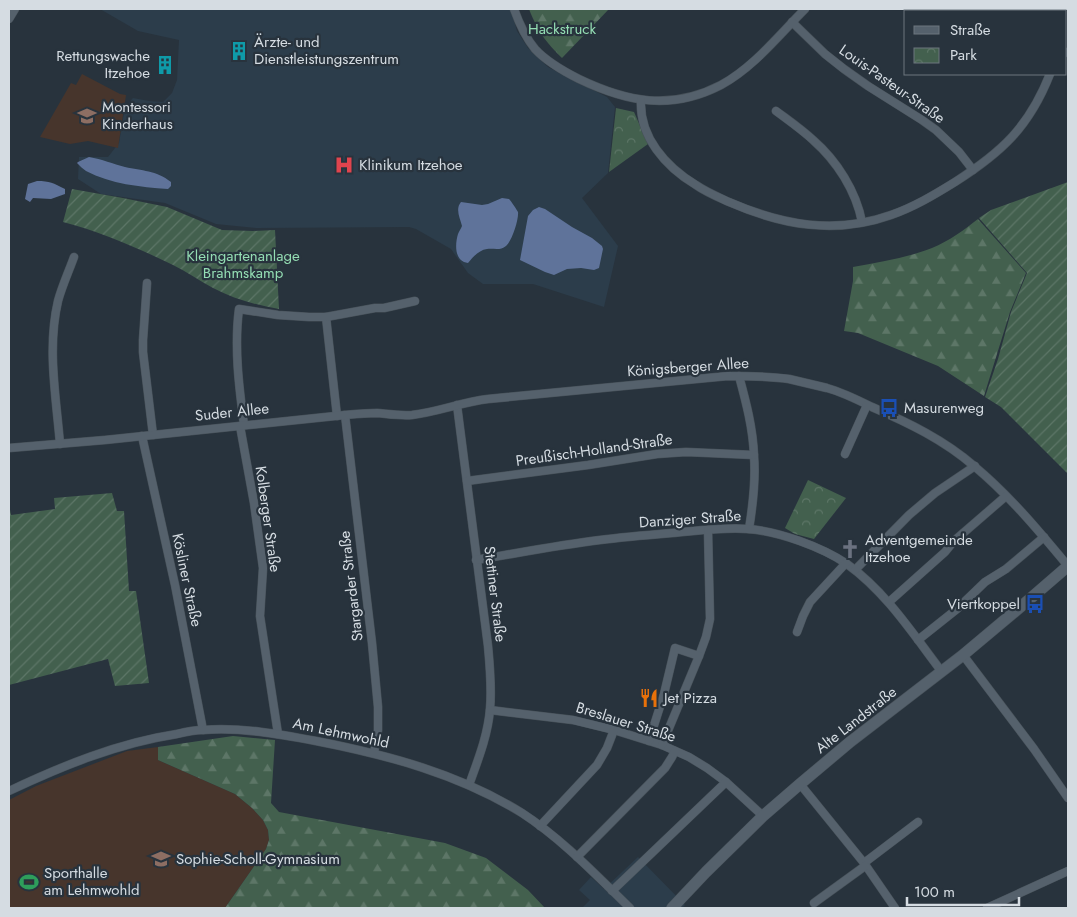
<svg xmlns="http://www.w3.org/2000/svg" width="1077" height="917" viewBox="0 0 1077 917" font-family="Jost,sans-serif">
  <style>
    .built { fill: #2c3d4b }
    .education { fill: #47352c }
    .forest { fill: url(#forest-firs) }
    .park { fill: url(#park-crowns) }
    .garden { fill: url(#garden-furrows) }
    .water { fill: #5f739a }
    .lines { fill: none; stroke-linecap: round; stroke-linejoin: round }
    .street-casing { stroke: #475159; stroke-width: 9 }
    .secondary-casing { stroke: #475159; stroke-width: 12 }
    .street { stroke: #55616c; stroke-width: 8 }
    .secondary { stroke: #55616c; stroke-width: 11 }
    .labels { text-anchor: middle; stroke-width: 4.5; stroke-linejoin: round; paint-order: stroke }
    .park-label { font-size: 15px; fill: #94ddb3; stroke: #28333d }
    .poi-label { font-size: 15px; fill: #d5dce2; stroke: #28333d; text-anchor: start }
    .street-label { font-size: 15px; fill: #d5dce2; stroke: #28333d }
  </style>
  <defs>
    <pattern id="forest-firs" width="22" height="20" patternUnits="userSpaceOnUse" patternTransform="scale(1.25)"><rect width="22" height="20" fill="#43604e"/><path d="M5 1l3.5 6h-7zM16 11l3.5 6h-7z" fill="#5d7667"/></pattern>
    <pattern id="park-crowns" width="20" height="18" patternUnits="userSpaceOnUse" patternTransform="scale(1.25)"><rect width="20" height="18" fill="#43604e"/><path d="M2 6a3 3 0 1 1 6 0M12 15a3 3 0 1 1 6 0" fill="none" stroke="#5d7667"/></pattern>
    <pattern id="garden-furrows" width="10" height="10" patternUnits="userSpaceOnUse" patternTransform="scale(1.25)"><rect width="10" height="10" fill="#43604e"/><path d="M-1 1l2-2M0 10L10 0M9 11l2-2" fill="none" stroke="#5d7667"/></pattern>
  </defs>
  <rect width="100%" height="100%" fill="#28333d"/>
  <g class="built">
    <polygon points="100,9 511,9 517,31 528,48 548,67 607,97 615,107 608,173 582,198 618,246 604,307 533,284 483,284 468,273 451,249 416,229 409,227 256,228 216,224 165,203 101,194 78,179 79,157 108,157 119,143 125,107 133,98 149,101 163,102 172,93 177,80 179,40 138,31"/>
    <polygon points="638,857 685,905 682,908 582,908 590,900 579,890 591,877 604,889"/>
  </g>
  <g class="education">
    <polygon points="82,74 120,94 126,95 118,148 88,141 70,144 40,137 71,83 76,85"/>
    <polygon points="158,747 158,760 235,794 252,808 263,820 268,830 269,840 266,849 225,908 9,908 9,800 36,786 127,751"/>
  </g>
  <g class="forest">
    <path d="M 529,9 L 609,9 L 562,58 C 545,41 538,32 529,9 Z"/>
    <path d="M 978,219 L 1026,273 L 1010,312 L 984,396 L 938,366 L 858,333 L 844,331 L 853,281 L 853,267 C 879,262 907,258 932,248 C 949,241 964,230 978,219 Z"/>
    <polygon points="233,736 275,740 271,803 279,812 445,843 486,858 528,890 545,908 225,908 266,849 269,840 268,830 263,820 252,808 235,794 158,760 158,747"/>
  </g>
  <g class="park">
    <polygon points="616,108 634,112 648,144 609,172"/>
    <polygon points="808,480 846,498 814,539 795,534 785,528"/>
  </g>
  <g class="garden">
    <polygon points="1068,182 1068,474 1001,407 985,397 998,359 1011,312 1027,273 979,218 991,210"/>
    <path d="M 72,189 L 123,198 L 167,207 L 222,230 L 253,231 L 275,230 L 279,309 C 256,305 234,299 213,288 C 200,281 187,272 173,265 C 138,248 101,232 63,222 Z"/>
    <polygon points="112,493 117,511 124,511 129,591 136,591 149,683 115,686 108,659 9,685 9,504 11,515 55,509 54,498"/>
  </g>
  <g class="water">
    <path d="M 89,157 C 102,159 113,164 125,167 C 142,171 156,170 171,182 L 171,186 L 168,189 C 140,187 111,184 86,171 C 83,169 80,166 77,163 L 78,162 Z"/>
    <path d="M 37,181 C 50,181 53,183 65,189 L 65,194 L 51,199 L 33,198 L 30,202 L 25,199 L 28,184 Z"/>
    <path d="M 502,198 L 509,199 C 511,201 517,210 518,212 C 519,219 512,241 506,246 C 500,251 494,248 487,249 C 479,250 473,257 468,263 C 454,261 455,244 458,234 C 459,231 461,229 462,226 C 460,218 455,209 461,202 L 482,205 L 488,204 Z"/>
    <polygon points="539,207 545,209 572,227 592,238 602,246 603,249 599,268 594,270 581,268 567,269 554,275 545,272 520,260 528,216 533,210"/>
  </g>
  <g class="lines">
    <g class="street-casing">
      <g id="street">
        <path d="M 514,9 C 519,23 525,37 535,49 C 547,62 563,71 579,79 C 627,102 671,111 721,85 C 754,67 779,35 805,9"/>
        <polyline points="981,9 985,11"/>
        <polyline points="9,19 15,9"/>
        <polyline points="792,22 825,54 844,69 868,86 922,120 936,130 959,152 973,170"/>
        <polyline points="1066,52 1068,53"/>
        <path d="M 641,100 C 639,137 666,167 696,185 C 706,192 718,197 729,202 C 782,225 835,235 891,215 C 914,207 934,195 955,182 C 1002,152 1029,127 1050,74"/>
        <path d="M 776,111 C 788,120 801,129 813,140 C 837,161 856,191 862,222"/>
        <polyline points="147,283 143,340 143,352 153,435"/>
        <polyline points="326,317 337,416"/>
        <path d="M 739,376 C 746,402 753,428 754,456 C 756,480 753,504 749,529"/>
        <path d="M 457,405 L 488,646 C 490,667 492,688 490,709 C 488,735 478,760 469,785"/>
        <polyline points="345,415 372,643 378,707 378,730 374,753"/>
        <path d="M 244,425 C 239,387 234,347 239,309 L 278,315 L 309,317 L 326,317 L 375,308 L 384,308 L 415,301"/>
        <polyline points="240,426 254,503 263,568 260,616 278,734"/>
        <polyline points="142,436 175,585 203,730"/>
        <path d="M 60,444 C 56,396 47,348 58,301 C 62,286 69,271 74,257"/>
        <path d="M 9,448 L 105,440 L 345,415 C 356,414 366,413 377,413 C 388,414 400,416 412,415 C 438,412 462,402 488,399 L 728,376 C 749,376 769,376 789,379 C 802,382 814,385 827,388 C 842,392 858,400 872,407 C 909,423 944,440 974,466 C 1009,495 1039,531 1068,566"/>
        <polyline points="845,454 867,405"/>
        <polyline points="467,481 588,465 657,454 686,452 754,455"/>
        <path d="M 476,560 C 518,553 559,545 600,540 C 624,537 648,535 672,533 C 697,531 723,527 748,529 C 778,531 822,547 847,564 C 886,592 913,634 942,672"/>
        <polyline points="855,570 909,515 935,493 975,466"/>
        <polyline points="889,602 945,552 954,541 1006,496"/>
        <polyline points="797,632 803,616 810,602 846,563"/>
        <polyline points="918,640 957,609 985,582 1006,569 1044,537"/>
        <polyline points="963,655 1034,749 1068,798"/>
        <polyline points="699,656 706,637 710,619 708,530"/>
        <polyline points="490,710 573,720 614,730 662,745 689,757 707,768 726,782 763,816"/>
        <polyline points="649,741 664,694 675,648 699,656 662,745"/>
        <polyline points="800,784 864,863 895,908"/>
        <path d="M 9,791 C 62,766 118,743 177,734 C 185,732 194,730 203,730 C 240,727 279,734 316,741 C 388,755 459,774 522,813 C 562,839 596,875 630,908"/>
        <polyline points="540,826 597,765 607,748 614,730"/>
        <polyline points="577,857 665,768 672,757 675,751"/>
        <polyline points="864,863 918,822"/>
        <polyline points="612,891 726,782"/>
        <polyline points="814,903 865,866"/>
        <polyline points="987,908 1068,871"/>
      </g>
    </g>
    <g class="secondary-casing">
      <polyline id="secondary" points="672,908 706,872 763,816 800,784 850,742 963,655 1031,598 1068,566"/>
    </g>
    <use href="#street" class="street"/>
    <use href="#secondary" class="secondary"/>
  </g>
  <defs>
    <g id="building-bare" transform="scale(1.5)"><path d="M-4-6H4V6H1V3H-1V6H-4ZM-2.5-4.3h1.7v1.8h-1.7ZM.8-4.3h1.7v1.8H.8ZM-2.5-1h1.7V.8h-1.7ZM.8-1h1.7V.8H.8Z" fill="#0f9aa8" stroke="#28333d" stroke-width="2.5" paint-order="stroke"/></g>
    <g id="school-bare" transform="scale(1.5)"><path d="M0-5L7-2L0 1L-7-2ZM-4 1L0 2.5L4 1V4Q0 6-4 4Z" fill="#8d6e63" stroke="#28333d" stroke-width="2.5" paint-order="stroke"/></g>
    <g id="hospital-bare" transform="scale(1.5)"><path d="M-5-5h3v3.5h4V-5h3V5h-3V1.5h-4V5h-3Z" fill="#e0444e" stroke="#28333d" stroke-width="2.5" paint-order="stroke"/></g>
    <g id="bus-bare" transform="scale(1.5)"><path d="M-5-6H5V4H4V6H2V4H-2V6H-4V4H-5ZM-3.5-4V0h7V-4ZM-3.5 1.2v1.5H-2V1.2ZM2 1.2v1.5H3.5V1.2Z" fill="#1a4fb4" stroke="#28333d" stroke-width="2.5" paint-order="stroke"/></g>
    <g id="church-bare" transform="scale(1.5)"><path d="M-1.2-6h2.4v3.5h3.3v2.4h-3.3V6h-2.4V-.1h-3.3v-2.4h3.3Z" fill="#6b7280" stroke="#28333d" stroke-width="2.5" paint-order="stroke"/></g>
    <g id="restaurant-bare" transform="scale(1.5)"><path d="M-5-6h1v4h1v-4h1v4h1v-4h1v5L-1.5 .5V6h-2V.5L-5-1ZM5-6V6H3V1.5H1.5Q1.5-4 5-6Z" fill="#e8710a" stroke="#28333d" stroke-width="2.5" paint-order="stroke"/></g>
    <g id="stadium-bare" transform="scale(1.5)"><path d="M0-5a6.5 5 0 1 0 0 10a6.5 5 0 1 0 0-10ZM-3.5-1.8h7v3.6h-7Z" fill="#2e9e5b" stroke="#28333d" stroke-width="2.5" paint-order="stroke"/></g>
  </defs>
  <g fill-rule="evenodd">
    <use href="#building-bare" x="239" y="51"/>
    <use href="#building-bare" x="165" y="65"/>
    <use href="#school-bare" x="87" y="116"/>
    <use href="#hospital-bare" x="344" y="165"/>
    <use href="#bus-bare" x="889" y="408"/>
    <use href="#church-bare" x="850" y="549"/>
    <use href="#bus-bare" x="1035" y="604"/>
    <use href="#restaurant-bare" x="649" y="698"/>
    <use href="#school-bare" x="161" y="859"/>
    <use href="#stadium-bare" x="29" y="882"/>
  </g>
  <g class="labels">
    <g class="park-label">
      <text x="562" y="34">Hackstruck</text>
      <text x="243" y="261">Kleingartenanlage<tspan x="243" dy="17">Brahmskamp</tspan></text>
    </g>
    <g class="poi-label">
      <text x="254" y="47">Ärzte- und<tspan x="254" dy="17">Dienstleistungszentrum</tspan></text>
      <text x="150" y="61" text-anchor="end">Rettungswache<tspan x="150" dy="17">Itzehoe</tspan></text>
      <text x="102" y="112">Montessori<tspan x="102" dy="17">Kinderhaus</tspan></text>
      <text x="359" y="170">Klinikum Itzehoe</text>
      <text x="904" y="413">Masurenweg</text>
      <text x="865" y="545">Adventgemeinde<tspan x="865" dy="17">Itzehoe</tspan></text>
      <text x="1020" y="609" text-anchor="end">Viertkoppel</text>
      <text x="664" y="703">Jet Pizza</text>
      <text x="176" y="864">Sophie-Scholl-Gymnasium</text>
      <text x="44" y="878">Sporthalle<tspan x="44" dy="17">am Lehmwohld</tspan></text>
    </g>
    <g class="street-label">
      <text transform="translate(892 84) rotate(35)" y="5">Louis-Pasteur-Straße</text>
      <text transform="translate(688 367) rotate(-4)" y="5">Königsberger Allee</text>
      <text transform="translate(232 412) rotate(-6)" y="5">Suder Allee</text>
      <text transform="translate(594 450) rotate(-8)" y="5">Preußisch-Holland-Straße</text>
      <text transform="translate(268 519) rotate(82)" y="5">Kolberger Straße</text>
      <text transform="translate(690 519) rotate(-4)" y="5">Danziger Straße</text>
      <text transform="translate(187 580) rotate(78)" y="5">Kösliner Straße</text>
      <text transform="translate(351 586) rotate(-97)" y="5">Stargarder Straße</text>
      <text transform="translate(495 594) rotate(83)" y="5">Stettiner Straße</text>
      <text transform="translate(856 720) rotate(-38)" y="5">Alte Landstraße</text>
      <text transform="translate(626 722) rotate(17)" y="5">Breslauer Straße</text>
      <text transform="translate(341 733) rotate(12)" y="5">Am Lehmwohld</text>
    </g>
  </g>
  <rect width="1077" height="917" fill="none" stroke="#d5dce2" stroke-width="20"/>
  <rect x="904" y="10" width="162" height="65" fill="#28333d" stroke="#6d777f"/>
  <rect x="914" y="26" width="25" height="8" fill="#55616c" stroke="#6d777f"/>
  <text x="950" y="35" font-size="15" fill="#d5dce2">Straße</text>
  <rect x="914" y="48" width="25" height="15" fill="url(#park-crowns)" stroke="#6d777f"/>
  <text x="950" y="60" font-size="15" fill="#d5dce2">Park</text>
  <path d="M907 897v8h112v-8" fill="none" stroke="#d5dce2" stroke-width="2.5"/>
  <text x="914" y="897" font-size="15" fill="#d5dce2" stroke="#28333d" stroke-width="4" paint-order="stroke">100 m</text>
</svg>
